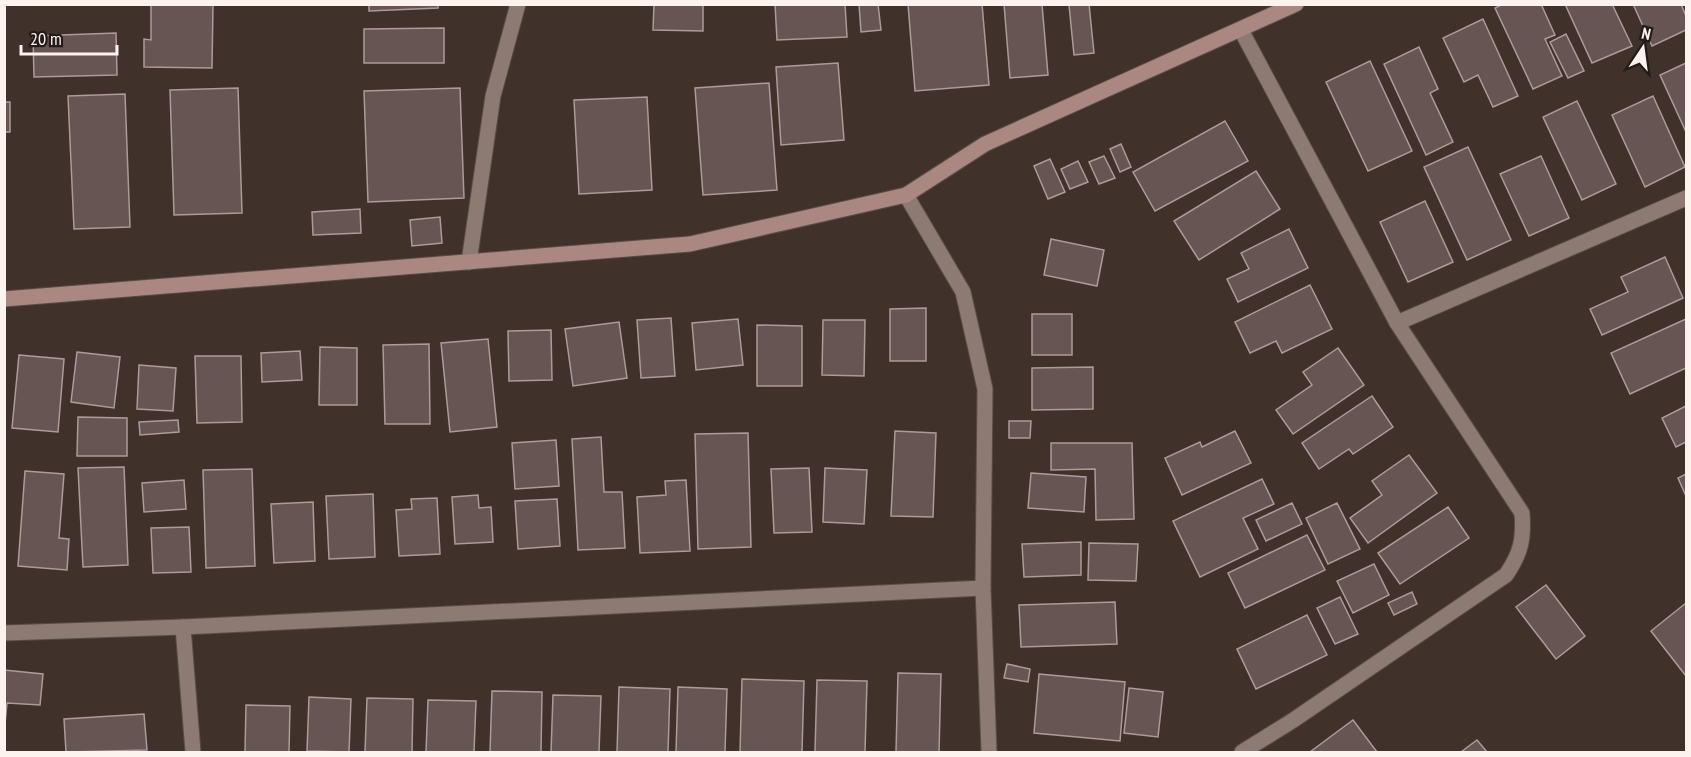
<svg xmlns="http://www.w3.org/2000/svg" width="1691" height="757" viewBox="0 0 1691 757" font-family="'PT Sans Narrow',sans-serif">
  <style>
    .building { fill: #675554; stroke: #ae9a98; stroke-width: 1.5 }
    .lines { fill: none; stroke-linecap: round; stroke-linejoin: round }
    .street-casing { stroke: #5a4d48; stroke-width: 17 }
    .secondary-casing { stroke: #5a4d48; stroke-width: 17 }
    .street { stroke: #8c7a73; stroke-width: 15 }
    .secondary { stroke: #ab8781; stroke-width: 15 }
  </style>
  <rect width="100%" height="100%" fill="#40312b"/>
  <g class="building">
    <polygon points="151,4 213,4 212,68 144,67 144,39 151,40"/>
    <polygon points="369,4 438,4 438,8 369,11"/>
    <polygon points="654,4 703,4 703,31 653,30"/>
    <polygon points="775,4 845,4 847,37 777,40"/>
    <polygon points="859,4 878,4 881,30 861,32"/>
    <polygon points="908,4 982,4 989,85 915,91"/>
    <polygon points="1004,4 1042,4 1048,75 1010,78"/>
    <polygon points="1089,4 1094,53 1074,55 1069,5"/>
    <polygon points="1503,4 1541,4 1555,35 1545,39 1562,76 1533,89 1495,8"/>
    <polygon points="1565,4 1612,4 1632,46 1592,63"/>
    <polygon points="1633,4 1681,4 1686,16 1686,30 1652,46"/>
    <polygon points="1483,19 1518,96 1493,107 1478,75 1464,82 1443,38"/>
    <polygon points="444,28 444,63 364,63 364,29"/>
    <polygon points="116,33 117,75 34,77 33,36"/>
    <polygon points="1566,34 1584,71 1568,78 1550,42"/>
    <polygon points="1419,47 1438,89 1430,93 1453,142 1426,155 1384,64"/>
    <polygon points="1370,61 1412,151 1368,171 1326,82"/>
    <polygon points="838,63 844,140 781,145 776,67"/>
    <polygon points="1686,63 1686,132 1660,75"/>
    <polygon points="769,83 777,190 703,195 695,88"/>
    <polygon points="238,88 242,213 174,215 170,90"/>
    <polygon points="460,88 464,198 368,202 364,91"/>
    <polygon points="125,94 130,227 74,229 68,96"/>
    <polygon points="1653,96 1685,167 1645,187 1612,115"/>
    <polygon points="647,97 652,190 579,194 574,100"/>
    <polygon points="1577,101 1616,184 1582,200 1543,117"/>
    <rect x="4" y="102" width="6" height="30"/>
    <polygon points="1225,121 1248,161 1155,211 1133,172"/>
    <polygon points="1121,144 1131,167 1120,172 1110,149"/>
    <polygon points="1468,147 1511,240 1467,260 1424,167"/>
    <polygon points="1104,156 1115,178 1099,184 1089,162"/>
    <polygon points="1541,156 1569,218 1529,236 1500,174"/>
    <polygon points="1050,159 1065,192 1048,199 1034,166"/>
    <polygon points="1078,161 1088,182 1070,189 1061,169"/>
    <polygon points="1256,171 1280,209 1199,260 1174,221"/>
    <polygon points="1425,201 1453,262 1408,282 1380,222"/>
    <polygon points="360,209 361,233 313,235 312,212"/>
    <polygon points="440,217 442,243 412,246 410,220"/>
    <polygon points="1289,229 1308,268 1238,302 1227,279 1249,269 1241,253"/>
    <polygon points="1051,239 1104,250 1097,286 1044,275"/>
    <polygon points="1665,257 1683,298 1602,335 1590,309 1628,292 1621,277"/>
    <polygon points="1310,285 1332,329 1282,353 1276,341 1250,353 1235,322"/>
    <polygon points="926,308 926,361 890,361 890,309"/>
    <rect x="1032" y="314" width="40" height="41"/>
    <polygon points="671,318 675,376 641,378 637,320"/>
    <polygon points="738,319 743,365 696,370 692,323"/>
    <polygon points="1686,319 1686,368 1630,394 1611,353"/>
    <polygon points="823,320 865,320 864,376 822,375"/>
    <polygon points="619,322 627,378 573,386 565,329"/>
    <polygon points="757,325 802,326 802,386 757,386"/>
    <polygon points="551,330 552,380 509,381 508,331"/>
    <polygon points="488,339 497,427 450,432 441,343"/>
    <polygon points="429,344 430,424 385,424 383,345"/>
    <polygon points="320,347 357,348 357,405 319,405"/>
    <polygon points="1338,348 1364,385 1293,434 1276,410 1312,385 1303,372"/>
    <polygon points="300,351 302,380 262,382 261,353"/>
    <polygon points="77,352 120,357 114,408 71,402"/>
    <polygon points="19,355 64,359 58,432 12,428"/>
    <polygon points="195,356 241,356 242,422 197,423"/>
    <polygon points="139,365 176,368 173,411 137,409"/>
    <polygon points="1093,367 1093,409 1032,410 1032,368"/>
    <polygon points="1372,396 1393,427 1353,454 1349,449 1319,469 1302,443"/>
    <polygon points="1686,406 1686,442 1676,447 1662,418"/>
    <polygon points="78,417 127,418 127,456 77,456"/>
    <polygon points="178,420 179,432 140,435 139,422"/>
    <polygon points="1009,421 1031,421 1030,438 1009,438"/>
    <polygon points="895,431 936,433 933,517 891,516"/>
    <polygon points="1235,431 1251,463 1182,495 1165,458 1200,442 1202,447"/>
    <polygon points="748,433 751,547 698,549 695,434"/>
    <polygon points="601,437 604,492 622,492 625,548 578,550 572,439"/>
    <polygon points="556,440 559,486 515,489 512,443"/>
    <polygon points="1051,443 1132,443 1134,519 1096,520 1095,469 1051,470"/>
    <polygon points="1409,455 1437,493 1368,543 1350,518 1382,495 1372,481"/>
    <polygon points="124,467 128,565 83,567 78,468"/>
    <polygon points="809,468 812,532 774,533 771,469"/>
    <polygon points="825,468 867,470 864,524 823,522"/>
    <polygon points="252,469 255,566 206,568 203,470"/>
    <polygon points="25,471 64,474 59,538 69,539 67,570 18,566"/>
    <polygon points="1031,473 1086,477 1084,512 1028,508"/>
    <polygon points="1686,474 1686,496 1678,478"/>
    <polygon points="1262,479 1274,504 1243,518 1258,549 1200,577 1173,521"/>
    <polygon points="184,480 186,509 144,512 142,483"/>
    <polygon points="686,480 690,551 640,553 637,497 666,495 665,481"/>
    <polygon points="373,494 375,557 329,559 326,496"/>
    <polygon points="478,495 479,508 491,507 493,542 455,544 452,497"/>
    <polygon points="437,498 440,554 399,556 396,510 412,509 411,499"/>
    <polygon points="557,499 560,546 518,549 515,501"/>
    <polygon points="313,502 315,561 274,563 271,504"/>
    <polygon points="1292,503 1302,524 1266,541 1256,520"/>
    <polygon points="1337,503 1360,549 1328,564 1306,518"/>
    <polygon points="1448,507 1469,538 1400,584 1378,553"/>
    <polygon points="189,527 191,572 153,573 151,528"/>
    <polygon points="1307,535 1325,570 1245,608 1228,573"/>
    <polygon points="1081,542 1081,575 1024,577 1022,544"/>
    <polygon points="1089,543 1138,544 1136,581 1088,580"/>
    <polygon points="1374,564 1389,595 1353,613 1337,581"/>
    <polygon points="1546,585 1585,636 1556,659 1516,607"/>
    <polygon points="1412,592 1417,604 1394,615 1388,603"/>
    <polygon points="1340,597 1358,634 1335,644 1317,608"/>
    <polygon points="1115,602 1117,644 1021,647 1019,605"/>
    <polygon points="1686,603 1686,676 1651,631"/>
    <polygon points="1307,615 1327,655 1256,689 1237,649"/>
    <polygon points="1007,664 1030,669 1028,682 1004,678"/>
    <polygon points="4,670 43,674 40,705 7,703 5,724"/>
    <polygon points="898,673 941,674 939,752 896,752"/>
    <polygon points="1039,674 1125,682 1120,741 1034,733"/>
    <polygon points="742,679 804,681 802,752 740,752"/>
    <polygon points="817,680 867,681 865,752 815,752"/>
    <polygon points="619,687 670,689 668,752 617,752"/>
    <polygon points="678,687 727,689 725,752 676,752"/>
    <polygon points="1129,688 1163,692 1158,737 1124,733"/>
    <polygon points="492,691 542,692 541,752 490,752"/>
    <polygon points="553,695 601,696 599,752 551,752"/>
    <polygon points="309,697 351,699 349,752 307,751"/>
    <polygon points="367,698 413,699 412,752 365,752"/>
    <polygon points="428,700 476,701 474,752 426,752"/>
    <polygon points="246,705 290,706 289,752 245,752"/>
    <polygon points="144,714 147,750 66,752 64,719"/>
    <polygon points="1353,720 1377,752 1310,752"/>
    <polygon points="1477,740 1487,752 1461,752"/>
  </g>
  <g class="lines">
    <g class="street-casing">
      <g id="street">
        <path d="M 1241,30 L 1397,323 L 1522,513 C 1524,539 1521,553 1506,575 L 1292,721 L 1242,752"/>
        <polyline points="906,195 963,292 985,389 983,588 989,752"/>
        <polyline points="469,262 493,96 518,4"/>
        <polyline points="1397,323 1686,198"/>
        <polyline points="183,627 193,752"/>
        <polyline points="4,633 183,627 983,588"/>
      </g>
    </g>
    <g class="secondary-casing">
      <polyline id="secondary" points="4,299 690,244 906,195 985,144 1296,4"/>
    </g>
    <use href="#street" class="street"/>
    <use href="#secondary" class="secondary"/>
  </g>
  <rect width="1691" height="757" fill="none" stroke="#fcf2ee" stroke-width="12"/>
  <g transform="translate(1643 48) rotate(13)" stroke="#221b18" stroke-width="4.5" paint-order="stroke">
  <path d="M0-4.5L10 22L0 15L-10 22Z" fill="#fcf2ee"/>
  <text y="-9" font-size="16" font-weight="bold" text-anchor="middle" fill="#fcf2ee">N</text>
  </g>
  <path d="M21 45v9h96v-9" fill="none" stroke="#fcf2ee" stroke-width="3"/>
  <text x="30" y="45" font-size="18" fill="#fcf2ee" stroke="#221b18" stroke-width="4.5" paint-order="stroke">20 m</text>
</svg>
